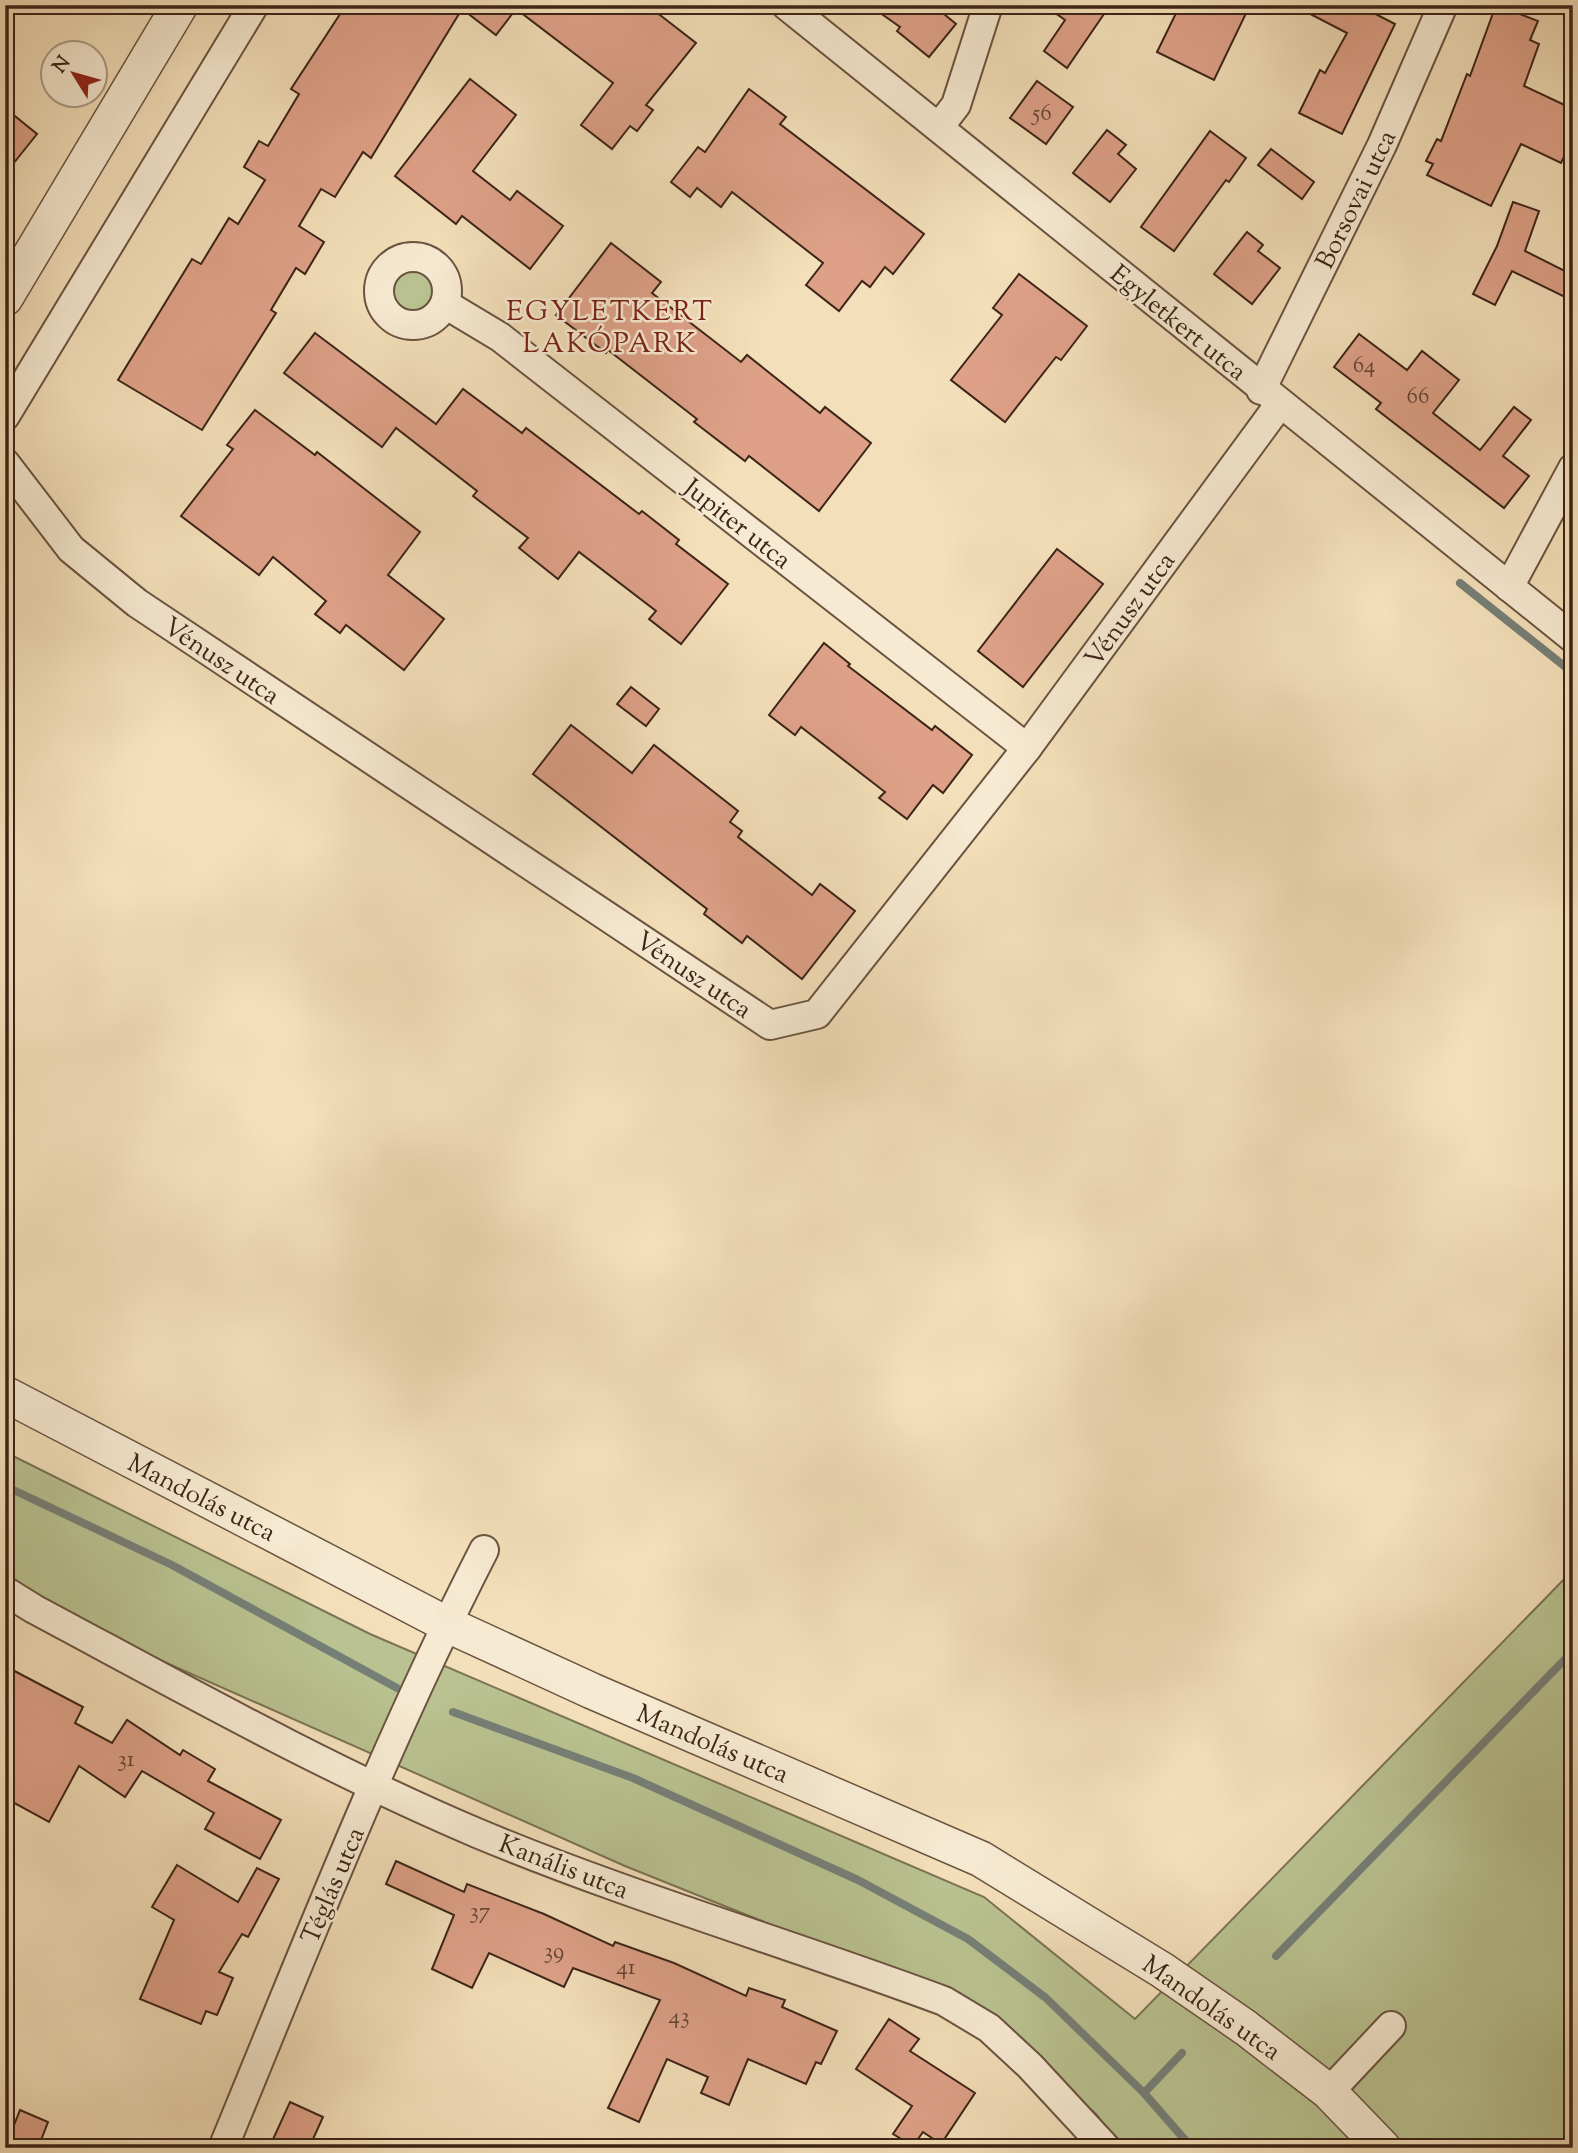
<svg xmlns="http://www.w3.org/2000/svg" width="1578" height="2153" viewBox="0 0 1578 2153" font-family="'Sorts Mill Goudy',serif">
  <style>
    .green { fill: #b9c290; stroke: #7a7354; stroke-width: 2 }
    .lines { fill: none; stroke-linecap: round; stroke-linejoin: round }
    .stream { stroke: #767f77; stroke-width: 8 }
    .building { fill: #dea188; stroke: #3c2417; stroke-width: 2 }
    .minor-casing { stroke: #6a5340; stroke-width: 32 }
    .tertiary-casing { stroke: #6a5340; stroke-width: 38 }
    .minor { stroke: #f7ead2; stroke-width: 28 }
    .tertiary { stroke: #f7ead2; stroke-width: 35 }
    .labels { text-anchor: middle; stroke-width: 5; stroke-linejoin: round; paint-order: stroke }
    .number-label { font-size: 23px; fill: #644333 }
    .street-label { font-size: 26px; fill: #3c2417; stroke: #f7ead2 }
    .neighbourhood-label { font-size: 28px; letter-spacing: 2px; fill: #7a1f14; stroke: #f7ead2 }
  </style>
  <rect width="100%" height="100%" fill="#f3dfb9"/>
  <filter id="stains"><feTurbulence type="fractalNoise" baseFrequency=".00286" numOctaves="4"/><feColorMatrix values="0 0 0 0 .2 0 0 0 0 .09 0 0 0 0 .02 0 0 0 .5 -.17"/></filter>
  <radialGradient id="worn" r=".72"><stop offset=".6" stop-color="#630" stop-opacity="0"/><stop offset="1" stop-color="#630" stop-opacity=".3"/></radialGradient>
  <g class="green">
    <circle cx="413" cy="291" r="24"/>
    <polygon points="5,1452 370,1634 984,1897 1135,2019 1573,1570 1573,2148 1122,2148 1096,2114 973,2006 625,1866 29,1602 5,1583"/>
  </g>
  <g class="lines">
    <g class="stream">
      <polyline points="1460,583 1573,673"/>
      <polyline points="5,1486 172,1565 397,1688"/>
      <polyline points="453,1712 633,1778 858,1880 968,1939 1046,1998 1144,2093"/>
      <polyline points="1276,1956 1573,1651"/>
      <polyline points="1182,2053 1144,2093 1192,2148"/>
    </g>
  </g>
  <g class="building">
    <polygon points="346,5 647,5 696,43 646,105 653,110 637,131 630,126 612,149 581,125 613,83 516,9 496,35 462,9 371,158 363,152 335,197 321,189 299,226 324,242 305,274 296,268 271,310 276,313 202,430 118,380 192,259 201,264 229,218 238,224 265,180 244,167 259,141 268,146 299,94 291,89"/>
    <polygon points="869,5 933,5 956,24 929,57 897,31 900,27"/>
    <polygon points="1044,5 1092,5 1104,14 1067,68 1044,51 1065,20"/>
    <polygon points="1180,5 1250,5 1214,80 1157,52"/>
    <polygon points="1293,5 1358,5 1395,24 1342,134 1299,113 1320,70 1325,73 1347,33"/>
    <polygon points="1496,5 1538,21 1530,40 1539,44 1524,86 1573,109 1573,138 1561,163 1521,144 1491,206 1427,175 1433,164 1426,161 1437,139 1441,141 1467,74 1470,76"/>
    <polygon points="470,79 516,115 473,171 510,200 517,191 563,226 530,269 462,216 456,224 395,176"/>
    <polygon points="1037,81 1073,107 1046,144 1010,118"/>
    <polygon points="749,89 786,117 780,124 924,234 893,274 885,267 870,287 862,281 839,311 806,285 823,263 732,192 721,207 697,188 690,197 671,182 698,147 705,152"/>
    <polygon points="5,108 37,134 5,174"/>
    <polygon points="1107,130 1126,145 1118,154 1136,169 1110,202 1073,173"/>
    <polygon points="1210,131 1246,158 1229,182 1226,180 1174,251 1141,227"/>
    <polygon points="1271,149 1314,182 1302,199 1258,165"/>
    <polygon points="1513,202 1539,211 1525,251 1573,275 1573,301 1512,271 1495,305 1473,294 1497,246"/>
    <polygon points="1247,232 1263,245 1258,251 1280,268 1252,304 1214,274"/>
    <polygon points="611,243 661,282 652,293 741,362 747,355 820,413 825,407 871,443 819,511 749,456 745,461 694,422 697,419 608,350 606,353 556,315"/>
    <polygon points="1019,274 1087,326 1061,360 1056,357 1005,422 951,380 1002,315 993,308"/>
    <polygon points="315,333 436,424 463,389 522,433 526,428 639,514 642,511 679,540 676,544 728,584 681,644 649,619 656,611 579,552 558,579 519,548 528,538 473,496 477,491 396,428 382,447 284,373"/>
    <polygon points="1359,334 1407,370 1422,351 1459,380 1433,413 1480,450 1514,407 1531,420 1503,456 1529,476 1504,508 1376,409 1381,403 1334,367"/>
    <polygon points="255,410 315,455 317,452 420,532 388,575 444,619 404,670 346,625 340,633 315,614 326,601 273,557 259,575 181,516 233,449 227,445"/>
    <polygon points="1057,549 1103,584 1023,687 978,651"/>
    <polygon points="824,643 850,664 848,666 932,730 935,726 972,755 943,793 933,785 907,819 879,798 885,792 801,727 795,735 769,715"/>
    <polygon points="631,687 659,709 646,726 617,704"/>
    <polygon points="571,725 632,773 654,745 738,811 730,822 742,831 738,837 812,895 820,884 855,911 802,979 747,936 742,943 704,914 707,909 533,774"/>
    <polygon points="5,1666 83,1707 75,1723 112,1743 127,1720 180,1755 183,1750 215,1769 208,1781 281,1820 260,1859 205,1829 214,1813 142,1771 125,1797 79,1766 49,1822 5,1798"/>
    <polygon points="396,1861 464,1892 467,1884 544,1914 613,1946 615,1942 674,1963 746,1996 749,1988 785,2000 782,2007 837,2031 821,2064 816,2062 806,2084 748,2059 729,2105 701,2093 708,2077 667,2059 639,2122 608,2108 660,2000 573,1968 564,1987 489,1953 472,1988 432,1969 454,1915 386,1884"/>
    <polygon points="177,1865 238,1902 257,1868 279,1879 248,1937 242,1934 219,1972 233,1978 217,2015 206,2011 201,2024 140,1999 174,1920 152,1907"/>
    <polygon points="889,2019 919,2039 910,2051 975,2093 941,2144 923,2132 913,2146 893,2134 912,2106 856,2069"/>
    <polygon points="290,2102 323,2117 309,2148 269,2148"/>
    <polygon points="20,2110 48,2122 38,2148 5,2148"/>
  </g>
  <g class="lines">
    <g class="minor-casing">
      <g id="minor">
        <polyline points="786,5 1573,638"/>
        <polyline points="939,127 956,105 988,5"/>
        <circle cx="413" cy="291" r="34"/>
        <polyline points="445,304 500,337 1027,748"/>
        <polyline points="1261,390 1382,145 1443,5"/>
        <polyline points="5,416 254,5"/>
        <polyline points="5,463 71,549 137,603 770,1025 817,1014 1027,748 1279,405"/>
        <polyline points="1509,587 1573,468"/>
        <path d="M 5,1591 L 34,1609 C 180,1687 324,1768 477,1833 C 630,1897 789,1943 944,2001 L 989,2028 L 1030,2066 L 1106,2148"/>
        <polyline points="1329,2092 1391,2026"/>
        <path d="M 223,2148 C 306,1947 385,1743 484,1550"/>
      </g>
    </g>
    <g class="tertiary-casing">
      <g id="tertiary">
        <polyline points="5,298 180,5"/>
        <polyline points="5,1394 446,1624 592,1691 981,1859 1162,1970 1246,2028 1329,2092 1383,2148"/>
      </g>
    </g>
    <use href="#minor" class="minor"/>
    <use href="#tertiary" class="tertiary"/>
  </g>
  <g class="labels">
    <g class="number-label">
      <text x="1042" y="120">56</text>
      <text x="1364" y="372">64</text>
      <text x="1418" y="403">66</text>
      <text x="126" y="1766">31</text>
      <text x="480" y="1918">37</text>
      <text x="554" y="1958">39</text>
      <text x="626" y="1974">41</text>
      <text x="679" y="2023">43</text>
    </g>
    <g class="street-label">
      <text transform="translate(1355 199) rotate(-64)" y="9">Borsovai utca</text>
      <text transform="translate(1179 322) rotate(39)" y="9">Egyletkert utca</text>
      <text transform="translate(738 523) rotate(38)" y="9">Jupiter utca</text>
      <text transform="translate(1129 609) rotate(-54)" y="9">Vénusz utca</text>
      <text transform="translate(222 660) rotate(34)" y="9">Vénusz utca</text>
      <text transform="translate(694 974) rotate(34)" y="9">Vénusz utca</text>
      <text transform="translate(202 1497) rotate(27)" y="9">Mandolás utca</text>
      <text transform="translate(713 1743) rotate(23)" y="9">Mandolás utca</text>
      <text transform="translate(564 1866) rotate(21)" y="9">Kanális utca</text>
      <text transform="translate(332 1885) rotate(-67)" y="9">Téglás utca</text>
      <text transform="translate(1212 2007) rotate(35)" y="9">Mandolás utca</text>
    </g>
    <g class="neighbourhood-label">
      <text x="610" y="320">EGYLETKERT<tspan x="610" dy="32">LAKÓPARK</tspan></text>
    </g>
  </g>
  <rect width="1578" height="2153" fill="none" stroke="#f3dfb9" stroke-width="28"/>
  <rect x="7" y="7" width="1564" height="2139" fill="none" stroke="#3c2417" stroke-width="3.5"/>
  <rect x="14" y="14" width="1550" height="2125" fill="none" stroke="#3c2417" stroke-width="2"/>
  <g transform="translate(74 74) rotate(307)"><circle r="33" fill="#f7ead2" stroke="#ac9b87" stroke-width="2"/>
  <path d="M0-5L12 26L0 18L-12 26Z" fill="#8f2418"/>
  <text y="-10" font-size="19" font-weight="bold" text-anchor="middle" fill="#3c2417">N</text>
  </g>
  <rect width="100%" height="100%" filter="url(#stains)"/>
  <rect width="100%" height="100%" fill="url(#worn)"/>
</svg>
